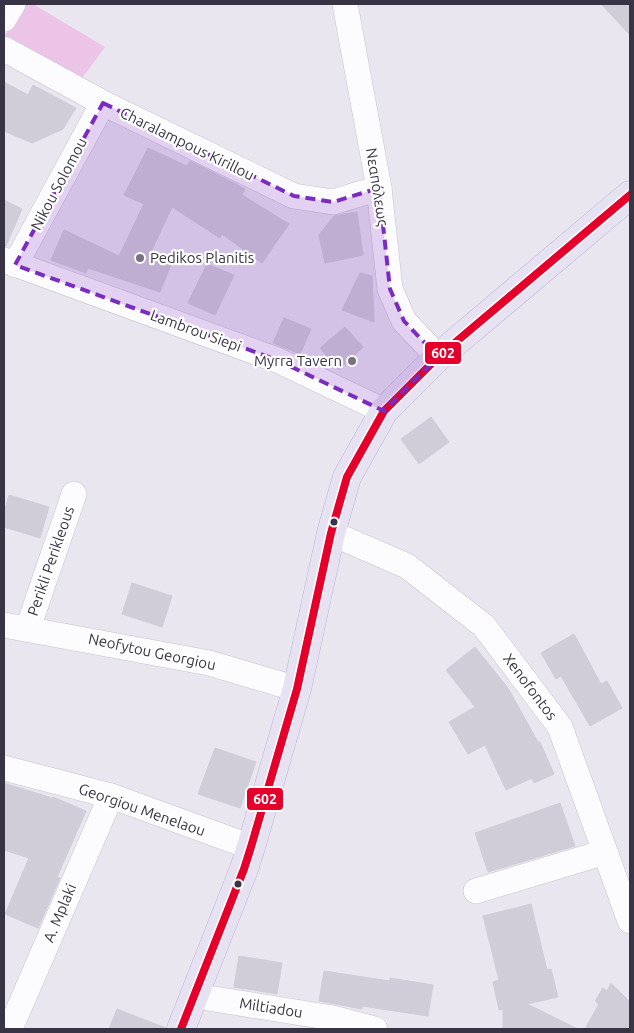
<svg xmlns="http://www.w3.org/2000/svg" width="634" height="1033" viewBox="0 0 634 1033" font-family="Ubuntu,sans-serif">
  <style>
    .green { fill: #ebc4e8 }
    .building { fill: #d1cdd8; stroke: #d0ccd8 }
    .lines { fill: none; stroke-linecap: round; stroke-linejoin: round }
    .minor-casing { stroke: #c7c3ce; stroke-width: 26 }
    .major-casing { stroke: #bfb2d3; stroke-width: 29 }
    .minor { stroke: #fcfbfd; stroke-width: 25 }
    .major { stroke: #e7e2f1; stroke-width: 28 }
    .bus-1-casing { stroke: #fff; stroke-width: 11 }
    .bus-1 { stroke: #e4002b; stroke-width: 8 }
    .marked { fill: #7b2cbf; fill-opacity: 0.2; stroke: #7b2cbf; stroke-width: 4; stroke-dasharray: 10 6; stroke-linejoin: round }
    .poi-dot { fill: #767281; stroke: #fff; stroke-width: 2 }
    .bus-dot { fill: #383345; stroke: #fff; stroke-width: 2 }
    .labels { text-anchor: middle; stroke-width: 4.5; stroke-linejoin: round; paint-order: stroke }
    .street-label { font-size: 15px; fill: #383345; stroke: #fff }
    .poi-label { font-size: 15px; fill: #383345; stroke: #fff; text-anchor: start }
    .line-badge { stroke: #fff; stroke-width: 2 }
    .badge-label { font-size: 14px; text-anchor: middle; font-weight: bold; fill: #fff }
  </style>
  <rect width="100%" height="100%" fill="#eae6f0"/>
  <polygon class="green" points="24,4 33,4 105,47 80,81 4,37"/>
  <g class="building">
    <polygon points="601,4 630,4 630,35"/>
    <polygon points="4,82 28,95 33,85 76,108 63,129 32,143 4,131"/>
    <polygon points="148,148 187,166 190,161 232,182 245,189 242,195 289,224 262,263 222,234 220,238 172,207 150,254 172,262 160,292 88,268 86,273 51,260 64,230 119,256 144,204 124,195"/>
    <polygon points="4,200 22,209 6,246 4,246"/>
    <polygon points="357,212 363,255 325,263 319,235 334,216"/>
    <polygon points="207,264 234,275 215,315 188,303"/>
    <polygon points="360,273 372,276 374,322 342,310"/>
    <polygon points="284,318 311,329 300,354 273,343"/>
    <polygon points="345,327 363,347 339,370 320,348"/>
    <polygon points="431,417 449,442 419,464 401,439"/>
    <polygon points="9,495 49,507 40,538 4,527 4,512"/>
    <polygon points="132,583 172,596 162,627 122,614"/>
    <polygon points="574,634 601,684 607,681 622,708 590,726 561,676 556,679 541,653"/>
    <polygon points="475,647 508,688 538,742 540,742 554,774 534,783 532,778 506,790 485,745 468,754 449,722 475,707 446,670"/>
    <polygon points="215,748 256,762 240,808 198,794"/>
    <polygon points="4,783 52,798 53,797 86,811 57,877 60,878 38,928 5,914 29,858 4,850"/>
    <polygon points="560,803 575,846 488,872 475,833"/>
    <polygon points="531,904 547,970 551,969 558,997 527,1004 578,1029 503,1029 503,1009 499,1010 493,982 499,980 483,916"/>
    <polygon points="239,956 282,963 277,994 234,987"/>
    <polygon points="324,971 390,981 390,978 433,985 428,1016 362,1006 362,1009 319,1001"/>
    <polygon points="611,983 630,1002 630,1029 585,1029 599,1004 595,1001 603,988 607,991"/>
    <polygon points="117,1009 166,1028 166,1029 109,1029"/>
  </g>
  <g class="lines">
    <g class="minor-casing">
      <g id="minor">
        <polyline points="345,4 379,188 390,289 404,321 438,357"/>
        <polyline points="4,19 13,4"/>
        <polyline points="4,49 103,103 294,196 333,202 379,188"/>
        <polyline points="4,260 277,360 384,411"/>
        <polyline points="15,265 103,103"/>
        <polyline points="331,533 407,566 484,626 560,727 630,921"/>
        <polyline points="4,625 209,663 297,689"/>
        <polyline points="28,628 74,494"/>
        <polyline points="4,768 111,796 251,847"/>
        <polyline points="476,891 605,852"/>
        <polyline points="195,996 333,1018 375,1029"/>
        <polyline points="10,1029 111,796"/>
      </g>
    </g>
    <g class="major-casing">
      <polyline id="major" points="181,1029 244,869 251,847 297,689 331,533 347,477 384,411 438,357 630,195"/>
    </g>
    <use href="#minor" class="minor"/>
    <use href="#major" class="major"/>
    <g class="bus-1-casing">
      <polyline id="bus-1" points="181,1029 244,869 251,847 297,689 331,533 347,477 384,411 438,357 630,195"/>
    </g>
    <use href="#bus-1" class="bus-1"/>
  </g>
  <path class="marked" d="M 103,103 L 294,196 L 333,202 L 379,188 L 390,289 L 404,321 L 438,357 L 384,411 L 277,360 L 15,265 Z"/>
  <g class="poi-dot">
    <circle cx="140" cy="258" r="5"/>
    <circle cx="352" cy="361" r="5"/>
  </g>
  <g class="bus-dot">
    <circle cx="334" cy="522" r="4.5"/>
    <circle cx="238" cy="884" r="4.5"/>
  </g>
  <g class="labels">
    <g class="street-label">
      <text transform="translate(187 144) rotate(26)" y="5">Charalampous Kirillou</text>
      <text transform="translate(59 184) rotate(-62)" y="5">Nikou Solomou</text>
      <text transform="translate(377 187) rotate(81)" y="5">Νεαπόλεως</text>
      <text transform="translate(196 331) rotate(20)" y="5">Lambrou Siepi</text>
      <text transform="translate(51 561) rotate(-71)" y="5">Perikli Perikleous</text>
      <text transform="translate(152 652) rotate(12)" y="5">Neofytou Georgiou</text>
      <text transform="translate(530 687) rotate(53)" y="5">Xenofontos</text>
      <text transform="translate(142 810) rotate(19)" y="5">Georgiou Menelaou</text>
      <text transform="translate(60 913) rotate(-67)" y="5">A. Mplaki</text>
      <text transform="translate(271 1008) rotate(9)" y="5">Miltiadou</text>
    </g>
    <g class="poi-label">
      <text x="150" y="263">Pedikos Planitis</text>
      <text x="342" y="366" text-anchor="end">Myrra Tavern</text>
    </g>
  </g>
  <g class="line-badge">
    <rect x="424" y="341" width="38" height="24" rx="5" fill="#e4002b"/>
    <rect x="246" y="787" width="38" height="24" rx="5" fill="#e4002b"/>
  </g>
  <g class="badge-label">
    <text x="443" y="358">602</text>
    <text x="265" y="804">602</text>
  </g>
  <rect width="634" height="1033" fill="none" stroke="#383345" stroke-width="10"/>
</svg>
